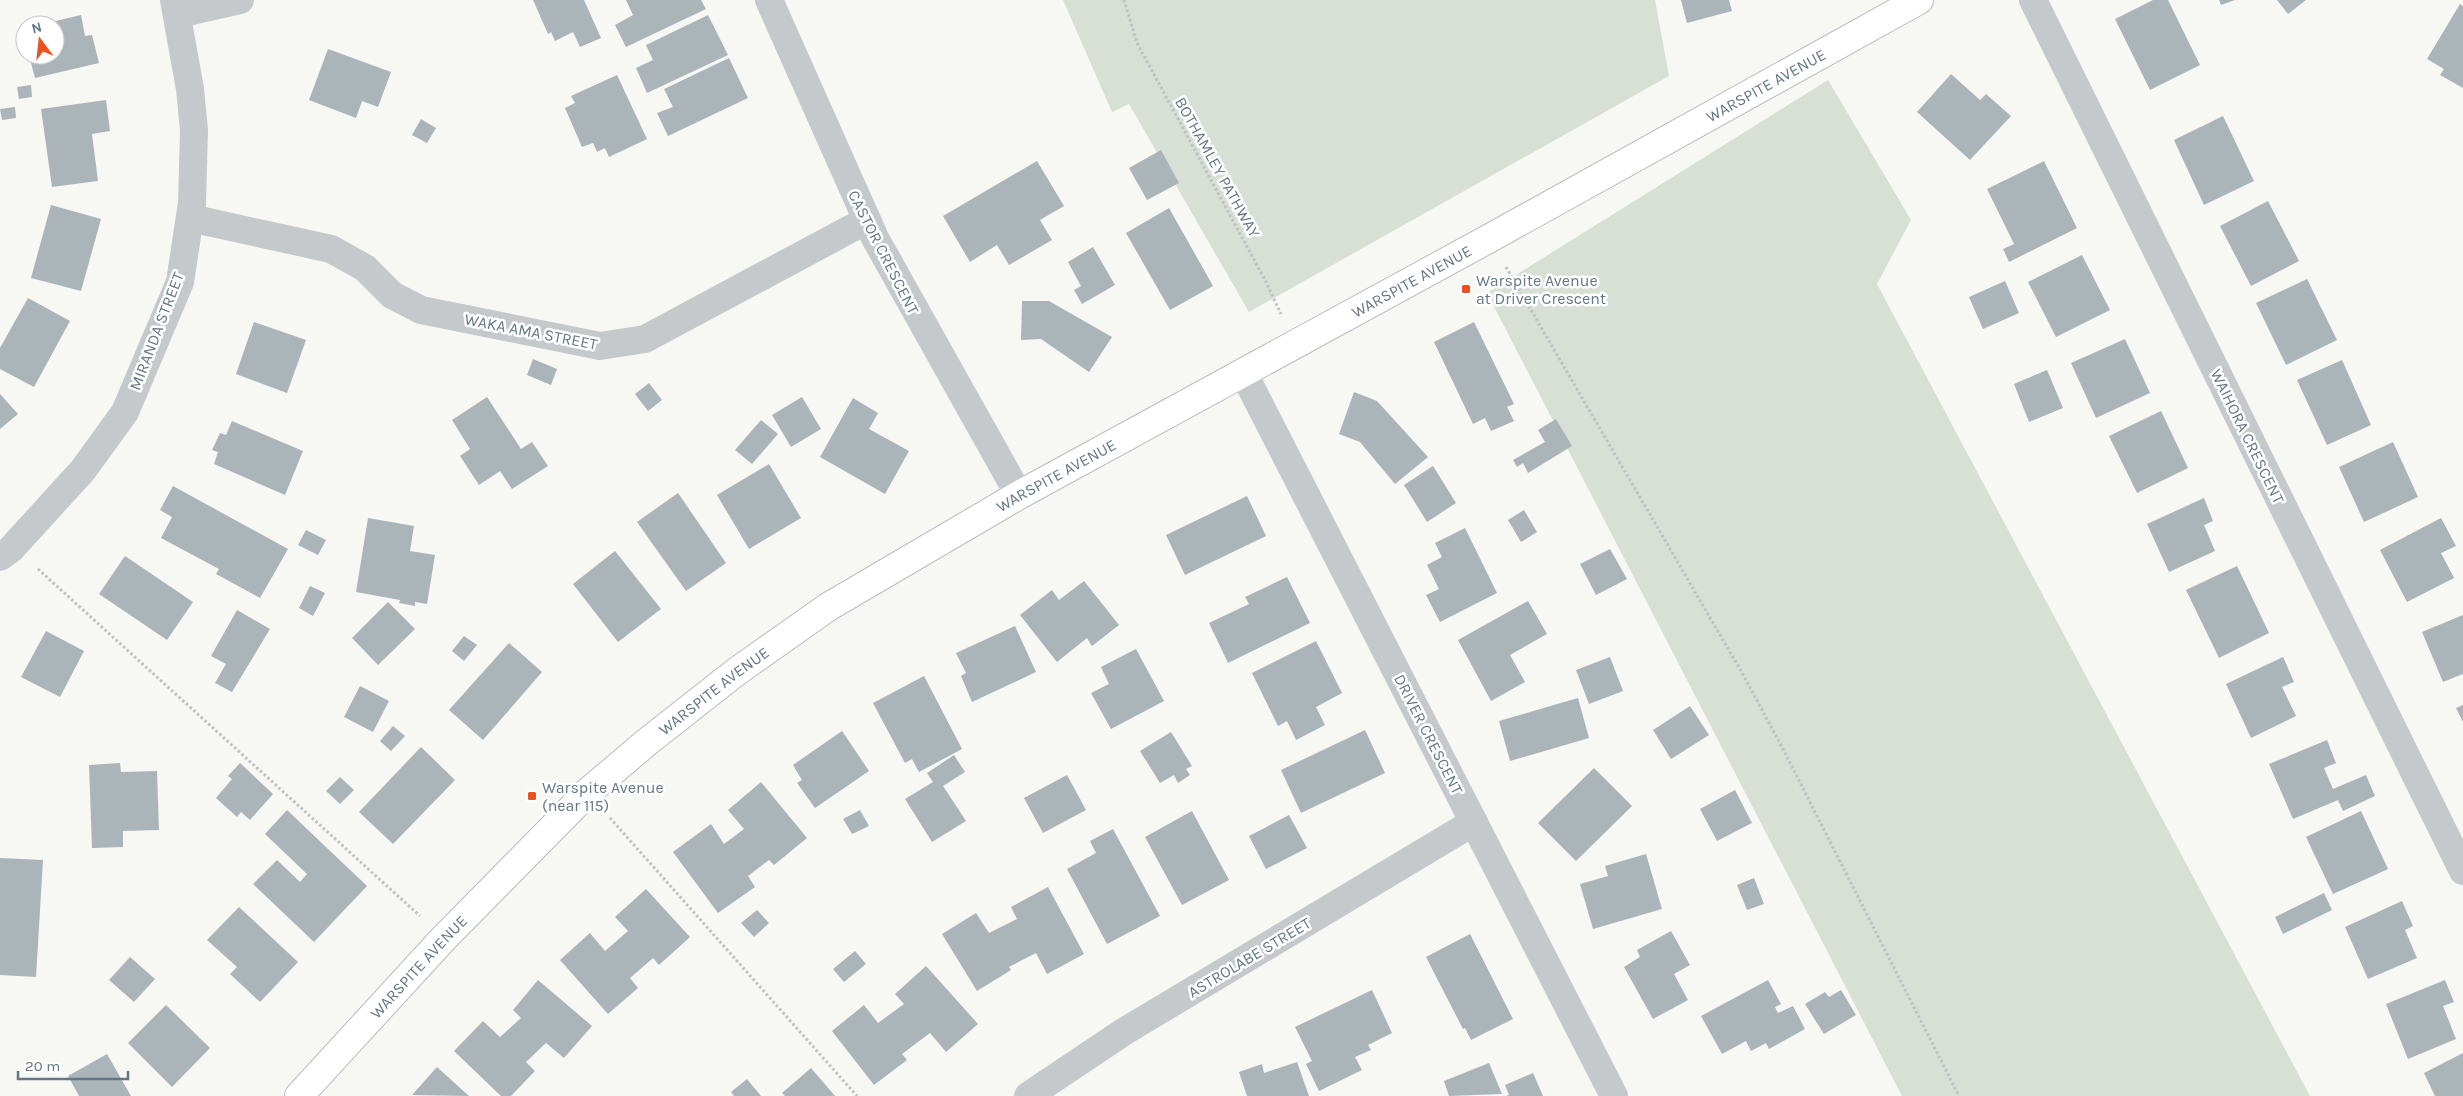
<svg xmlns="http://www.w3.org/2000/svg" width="2463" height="1096" viewBox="0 0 2463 1096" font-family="Karla,sans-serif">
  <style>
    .green { fill: #d8dfd5 }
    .building { fill: #abb4b9 }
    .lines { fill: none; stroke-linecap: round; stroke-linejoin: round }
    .major-casing { stroke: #b8bcc0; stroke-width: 30 }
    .path { stroke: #bec1c3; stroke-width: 3; stroke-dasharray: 2.5 2.5; stroke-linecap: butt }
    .minor { stroke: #c5c9cc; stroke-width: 28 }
    .major { stroke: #fff; stroke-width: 28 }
    .poi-dot { fill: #ec501f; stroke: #fff; stroke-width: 2 }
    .labels { text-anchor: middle; stroke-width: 5; stroke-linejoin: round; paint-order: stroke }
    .street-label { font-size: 16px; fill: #657787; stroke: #fff }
    .poi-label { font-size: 16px; fill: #657787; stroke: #fff; text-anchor: start }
  </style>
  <rect width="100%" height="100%" fill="#f7f7f4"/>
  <g class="green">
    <polygon points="1063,0 1655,0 1669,76 1249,312 1129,104 1112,112"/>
    <polygon points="1828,80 1911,220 1877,284 2310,1096 1902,1096 1487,293"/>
  </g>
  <g class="building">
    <polygon points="533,0 584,0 601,38 580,47 573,32 555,41 551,32 548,34"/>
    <polygon points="626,0 701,0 706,9 626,47 615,25 633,15"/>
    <polygon points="1681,0 1729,0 1732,11 1687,23"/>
    <polygon points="2153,0 2168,0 2200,65 2150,90 2115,19"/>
    <polygon points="2219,0 2235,0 2221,5"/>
    <polygon points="2277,0 2306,0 2288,14"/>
    <polygon points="2460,4 2463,6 2463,88 2440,75 2444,69 2427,59"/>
    <polygon points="81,15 85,36 92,35 99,63 35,78 29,55 55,55 55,25 43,24"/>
    <polygon points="708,15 728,55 647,93 636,68 653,60 646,45"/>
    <polygon points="328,49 391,72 378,107 362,101 356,118 309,100"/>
    <polygon points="729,58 748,98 668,136 657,113 673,107 664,89"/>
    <polygon points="1951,74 1980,100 1986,94 2011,116 1970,160 1917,112"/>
    <polygon points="617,75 647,139 609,157 605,148 597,152 593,143 582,147 565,108 575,103 571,96"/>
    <polygon points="31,85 32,97 19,99 17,87"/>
    <polygon points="106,100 110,131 92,134 98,181 52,187 41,109"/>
    <polygon points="15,107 16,118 2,120 0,109"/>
    <polygon points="2223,116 2254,181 2204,205 2174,140"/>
    <polygon points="421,119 436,128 427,143 412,135"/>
    <polygon points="1161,150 1179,183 1147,200 1129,168"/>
    <polygon points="1037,161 1064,206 1040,220 1052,240 1009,265 997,245 970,262 943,216"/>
    <polygon points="2044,161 2077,228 2009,262 2003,249 2014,244 1987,189"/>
    <polygon points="2268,201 2299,261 2251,286 2220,226"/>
    <polygon points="51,205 101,219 81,291 31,278"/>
    <polygon points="1169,208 1213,286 1170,310 1126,233"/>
    <polygon points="1093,247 1115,285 1082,304 1074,290 1081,286 1068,262"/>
    <polygon points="2082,255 2110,310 2056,337 2028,282"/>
    <polygon points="2307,279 2337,340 2286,365 2256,303"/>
    <polygon points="2005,281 2019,313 1983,329 1969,297"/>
    <polygon points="28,298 70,321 34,387 0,369 0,348"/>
    <polygon points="1022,301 1049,301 1112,337 1089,372 1041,339 1021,340"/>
    <polygon points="254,322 306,340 287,393 236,374"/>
    <polygon points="1474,322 1514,404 1507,407 1514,421 1491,431 1485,418 1473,424 1434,342"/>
    <polygon points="2125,339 2150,393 2096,418 2071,363"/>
    <polygon points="533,359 557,369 551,385 527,375"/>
    <polygon points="2342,360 2371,425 2327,445 2297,380"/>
    <polygon points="2047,370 2063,408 2029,422 2014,384"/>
    <polygon points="649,383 662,400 648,411 635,394"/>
    <polygon points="1354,392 1377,401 1428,457 1395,484 1360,442 1339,434"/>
    <polygon points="0,394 18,414 0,429"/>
    <polygon points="487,397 521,449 532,442 548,466 512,489 500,471 479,485 460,456 470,449 452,420"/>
    <polygon points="802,397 821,429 791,447 772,415"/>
    <polygon points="853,398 878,413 869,429 909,451 885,494 820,457"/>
    <polygon points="2161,411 2188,468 2137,493 2109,436"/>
    <polygon points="1556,419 1572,446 1528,473 1523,463 1517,467 1513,460 1545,442 1538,430"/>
    <polygon points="761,420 778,434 752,464 735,450"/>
    <polygon points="232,421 303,451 285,495 214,464 218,452 212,450 220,433 226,435"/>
    <polygon points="2393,442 2418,497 2364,522 2339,467"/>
    <polygon points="769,464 801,518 749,549 717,495"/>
    <polygon points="1433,466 1456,503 1427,522 1404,485"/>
    <polygon points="173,486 288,549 260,598 216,574 219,569 161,538 172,517 160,510"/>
    <polygon points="678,493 726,563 686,591 637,522"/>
    <polygon points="1247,496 1266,536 1185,575 1166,535"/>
    <polygon points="2204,498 2213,521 2204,525 2215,551 2169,572 2147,524"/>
    <polygon points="1524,510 1537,532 1521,542 1508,520"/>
    <polygon points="368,518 414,526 410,551 435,555 427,604 415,602 415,606 399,603 400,600 356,592"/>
    <polygon points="2441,518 2456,546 2441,553 2454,578 2407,602 2380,550"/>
    <polygon points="1465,528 1497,593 1440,622 1426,595 1439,589 1427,565 1442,557 1435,543"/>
    <polygon points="306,530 326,540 318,555 298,545"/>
    <polygon points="1610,549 1627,579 1596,595 1580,564"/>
    <polygon points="615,551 661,609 618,642 573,584"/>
    <polygon points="125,556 193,602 167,640 99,594"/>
    <polygon points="2237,566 2269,633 2219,658 2186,590"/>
    <polygon points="1287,577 1310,623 1228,663 1209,623 1249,604 1245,597"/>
    <polygon points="1084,581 1119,625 1092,646 1087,638 1057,662 1020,615 1052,590 1059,600"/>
    <polygon points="310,586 325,593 313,616 299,608"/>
    <polygon points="1528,601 1547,634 1510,655 1525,682 1491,701 1458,640"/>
    <polygon points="388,602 415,629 378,665 352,638"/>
    <polygon points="237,610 270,629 232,692 215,683 226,664 211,656"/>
    <polygon points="2463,615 2463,674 2443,682 2422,632"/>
    <polygon points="1015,626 1036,672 972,702 961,676 966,673 956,653"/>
    <polygon points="46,631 84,651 60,697 21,677"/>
    <polygon points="464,636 477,645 464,661 452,651"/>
    <polygon points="1316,641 1342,693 1316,707 1325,725 1296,740 1287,721 1278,726 1252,673"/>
    <polygon points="509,643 542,672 483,740 449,710"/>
    <polygon points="1136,649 1164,701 1111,729 1091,693 1109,684 1101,667"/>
    <polygon points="1610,657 1623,691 1589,704 1576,670"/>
    <polygon points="2283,657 2294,682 2282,687 2296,716 2251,738 2226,684"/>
    <polygon points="924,676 962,749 919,772 912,759 905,763 873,703"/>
    <polygon points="360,686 389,701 373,732 344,717"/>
    <polygon points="1578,698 1589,738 1510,761 1499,721"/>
    <polygon points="2463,705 2463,722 2456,708"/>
    <polygon points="1690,706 1709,735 1671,759 1653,730"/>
    <polygon points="393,726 405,736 391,751 380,741"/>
    <polygon points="1365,730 1385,773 1301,813 1281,770"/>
    <polygon points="842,731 869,771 815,808 797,783 802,780 793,765"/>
    <polygon points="1171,732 1192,766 1186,769 1190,775 1178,783 1174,775 1160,783 1140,751"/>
    <polygon points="2327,740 2336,763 2324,768 2333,789 2366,775 2375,796 2343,811 2338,800 2293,819 2269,764"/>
    <polygon points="421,747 455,780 393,844 359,812"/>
    <polygon points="954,755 965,772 943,786 966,821 932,842 905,799 933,782 927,773"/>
    <polygon points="120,763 121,772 157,771 159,830 123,831 123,847 92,848 89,765"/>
    <polygon points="240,763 273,794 250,820 241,812 237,817 216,798 232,779 228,776"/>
    <polygon points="1594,768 1632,806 1576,861 1538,823"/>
    <polygon points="1067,775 1086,810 1043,833 1024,798"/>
    <polygon points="340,777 354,790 340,804 326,791"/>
    <polygon points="761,782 807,838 774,865 769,860 748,876 755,887 718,913 673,852 711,824 724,844 744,829 728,810"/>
    <polygon points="1735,790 1752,823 1717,841 1700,809"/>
    <polygon points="287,810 367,886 314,942 253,884 277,860 300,882 307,874 265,834"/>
    <polygon points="860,810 869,826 852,834 843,819"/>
    <polygon points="1192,811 1229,880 1182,905 1145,837"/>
    <polygon points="2361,811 2388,869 2333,894 2306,837"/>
    <polygon points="1289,815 1307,848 1266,869 1249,836"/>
    <polygon points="1113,829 1160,916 1107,944 1067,869 1096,853 1090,841"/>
    <polygon points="1646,854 1662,909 1593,929 1580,884 1608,876 1605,866"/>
    <polygon points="0,858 43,860 36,977 0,975"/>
    <polygon points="1754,878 1764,904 1747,910 1737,885"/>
    <polygon points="1048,887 1084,954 1047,974 1036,953 1009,967 1011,970 977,991 942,934 976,913 989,933 1017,919 1011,907"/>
    <polygon points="646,889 690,937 659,965 653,958 630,978 638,988 608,1014 560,960 590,933 605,951 628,931 615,917"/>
    <polygon points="2324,893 2332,910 2283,934 2275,917"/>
    <polygon points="2402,901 2413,926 2405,930 2417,958 2368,979 2345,927"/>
    <polygon points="239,907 298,962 260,1002 230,974 237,967 207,940"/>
    <polygon points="757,910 769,923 754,937 741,923"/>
    <polygon points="1671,931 1690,965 1674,974 1688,1000 1653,1019 1624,967 1640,957 1637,950"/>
    <polygon points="1470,934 1513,1019 1471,1040 1465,1028 1463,1029 1426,957"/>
    <polygon points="855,951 866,964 844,982 833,969"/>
    <polygon points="130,957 155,979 134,1002 109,980"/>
    <polygon points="926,966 978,1024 946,1052 930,1033 902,1054 907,1060 874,1085 832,1031 864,1005 878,1023 904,1004 895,994"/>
    <polygon points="538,980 592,1026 564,1058 546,1043 526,1062 535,1071 511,1096 501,1096 454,1051 483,1021 500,1037 521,1018 513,1010"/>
    <polygon points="1768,980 1781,1004 1775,1007 1778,1013 1793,1006 1805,1029 1769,1049 1766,1043 1751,1051 1746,1041 1722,1054 1701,1016"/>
    <polygon points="2445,980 2454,1002 2443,1006 2456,1039 2408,1059 2386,1004"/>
    <polygon points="1372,990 1392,1033 1368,1045 1371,1050 1355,1057 1362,1070 1319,1091 1306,1064 1312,1061 1295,1027"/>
    <polygon points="1841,990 1856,1015 1824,1034 1805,1004 1825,992 1829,997"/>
    <polygon points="166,1005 210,1048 172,1087 128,1043"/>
    <polygon points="2463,1053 2463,1096 2435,1096 2424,1073"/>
    <polygon points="107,1054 131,1096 79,1096 68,1076"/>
    <polygon points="1297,1062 1309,1096 1247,1096 1239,1072 1262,1064 1264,1073"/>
    <polygon points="1489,1063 1502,1094 1449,1096 1444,1081"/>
    <polygon points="437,1067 469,1096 412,1095"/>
    <polygon points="811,1068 835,1096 785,1096 782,1093"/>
    <polygon points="1533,1073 1543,1096 1506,1096 1509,1095 1505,1085"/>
    <polygon points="747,1079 761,1096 734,1096 731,1092"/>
  </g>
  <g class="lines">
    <g class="major-casing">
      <g id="major">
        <path id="s1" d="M 299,1096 L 444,938 L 588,792 L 647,742 L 736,672 L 828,607 L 1019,495 L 1490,238 L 1919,0"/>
      </g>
    </g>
    <g class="path">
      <polyline points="1124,0 1137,43 1265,280 1281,314"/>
      <polyline points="1506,267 1741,671 1782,747 1959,1096"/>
      <polyline points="38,569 420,916"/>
      <polyline points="610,818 857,1096"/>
    </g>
    <g class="minor">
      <polyline points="769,0 875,238 1019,495"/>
      <polyline points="2033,0 2463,871"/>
      <polyline points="178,14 240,0"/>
      <polyline points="190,218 331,249 365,268 392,295 421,310 600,346 645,339 867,220"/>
      <polyline points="1243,372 1614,1096"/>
      <polyline points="0,557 11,549 83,470 125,412 180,282 192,203 194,130 190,89 174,0"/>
      <polyline points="1028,1096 1125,1031 1474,822"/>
    </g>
    <use href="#major" class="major"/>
  </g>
  <g class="poi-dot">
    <rect x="1461" y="284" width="10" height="10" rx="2.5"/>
    <rect x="527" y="791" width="10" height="10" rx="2.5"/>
  </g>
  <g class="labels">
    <g class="street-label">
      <text dy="6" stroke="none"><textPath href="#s1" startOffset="1796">WARSPITE AVENUE</textPath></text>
      <text transform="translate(1218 167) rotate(61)" y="6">BOTHAMLEY PATHWAY</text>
      <text transform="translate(884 252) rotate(63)" y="6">CASTOR CRESCENT</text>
      <text dy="6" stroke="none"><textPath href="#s1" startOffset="1391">WARSPITE AVENUE</textPath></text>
      <text transform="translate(156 331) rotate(-69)" y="6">MIRANDA STREET</text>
      <text transform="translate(531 331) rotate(11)" y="6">WAKA AMA STREET</text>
      <text transform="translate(2248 436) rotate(64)" y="6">WAIHORA CRESCENT</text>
      <text dy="6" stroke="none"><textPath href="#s1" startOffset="986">WARSPITE AVENUE</textPath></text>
      <text dy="6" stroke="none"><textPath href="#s1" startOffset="581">WARSPITE AVENUE</textPath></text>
      <text transform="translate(1429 734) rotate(63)" y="6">DRIVER CRESCENT</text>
      <text transform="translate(1249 957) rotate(-31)" y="6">ASTROLABE STREET</text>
      <text dy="6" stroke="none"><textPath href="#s1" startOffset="176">WARSPITE AVENUE</textPath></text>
    </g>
    <g class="poi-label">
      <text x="1476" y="286">Warspite Avenue<tspan x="1476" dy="18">at Driver Crescent</tspan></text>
      <text x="542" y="793">Warspite Avenue<tspan x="542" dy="18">(near 115)</tspan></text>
    </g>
  </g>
  <g transform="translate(40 40) rotate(345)"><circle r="24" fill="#ffffff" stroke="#c1c9cf"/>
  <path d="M0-4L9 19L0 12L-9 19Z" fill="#ec501f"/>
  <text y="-8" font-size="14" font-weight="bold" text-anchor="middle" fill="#657787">N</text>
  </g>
  <path d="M18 1071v8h110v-8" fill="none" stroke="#657787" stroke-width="2.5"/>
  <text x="25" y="1071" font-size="15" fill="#657787" stroke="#ffffff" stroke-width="4" paint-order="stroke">20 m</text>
</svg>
